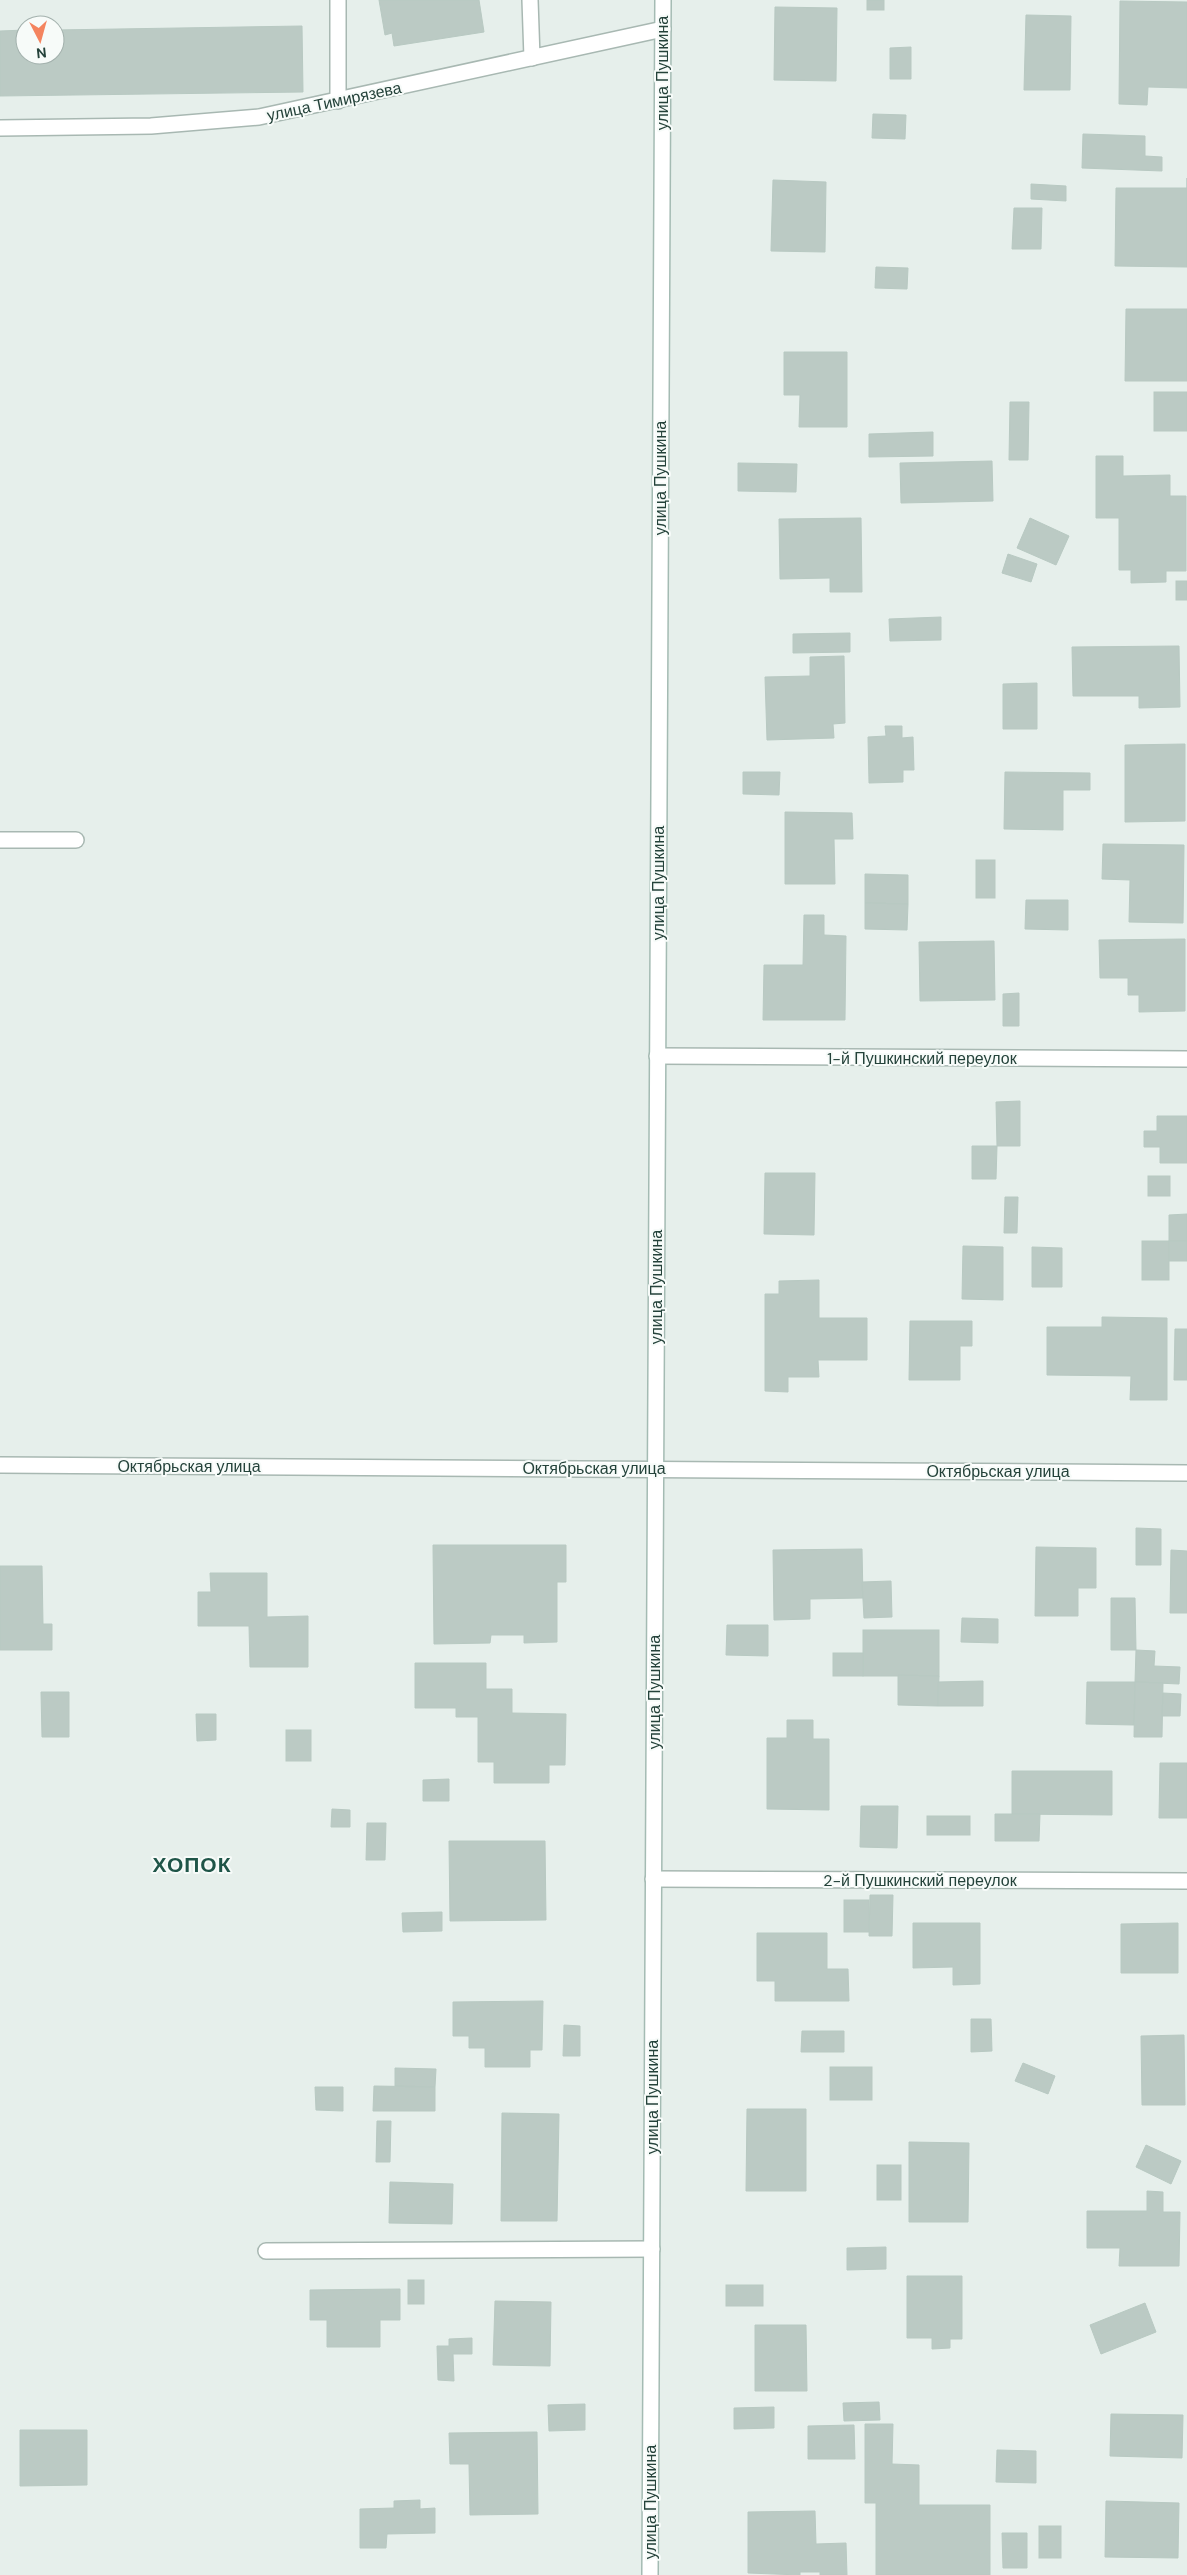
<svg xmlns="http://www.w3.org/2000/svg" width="1187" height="2575" viewBox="0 0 1187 2575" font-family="'DM Sans',sans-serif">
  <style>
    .building { fill: #bbcac4; stroke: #b8c9c2 }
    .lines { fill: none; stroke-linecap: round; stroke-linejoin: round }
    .lane-casing { stroke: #a8b8b2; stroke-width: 18 }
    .street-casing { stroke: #a8b8b2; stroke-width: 18 }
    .secondary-casing { stroke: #a4bbb3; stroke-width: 18 }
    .lane { stroke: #fff; stroke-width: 15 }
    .street { stroke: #fff; stroke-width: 15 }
    .secondary { stroke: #fff; stroke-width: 15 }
    .labels { text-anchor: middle; stroke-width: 4; stroke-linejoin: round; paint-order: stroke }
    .street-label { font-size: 16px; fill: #24423a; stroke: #f7fbf9 }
    .district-label { font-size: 21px; font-weight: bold; letter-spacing: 1px; fill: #1f5548; stroke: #f7fbf9 }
  </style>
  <rect width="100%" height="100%" fill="#e6efeb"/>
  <g class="building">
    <polygon points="379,0 479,0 484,32 394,46 392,33 385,35"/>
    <rect x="867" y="0" width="17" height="10"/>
    <polygon points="1120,1 1187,2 1187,88 1148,87 1147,105 1119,104"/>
    <polygon points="775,7 837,8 836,81 774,80"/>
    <polygon points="1026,15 1071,16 1070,90 1024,90"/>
    <polygon points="302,26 303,92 0,96 0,31 25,30 25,55 55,55 55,30"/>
    <polygon points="911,47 911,79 890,79 890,48"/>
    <polygon points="873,114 906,115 905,139 872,138"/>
    <polygon points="1083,134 1145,136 1145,156 1162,157 1162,171 1082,168"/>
    <polygon points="1187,178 1187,267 1115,266 1116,188 1187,188"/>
    <polygon points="773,180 826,182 825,252 771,251"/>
    <polygon points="1031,184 1066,186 1066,201 1031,199"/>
    <polygon points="1014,208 1042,208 1041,249 1012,249"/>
    <polygon points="876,267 908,268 907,289 875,288"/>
    <polygon points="1126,309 1187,309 1187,381 1125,381"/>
    <polygon points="784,352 847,352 847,427 799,427 800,395 784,395"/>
    <rect x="1154" y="392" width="33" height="39"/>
    <polygon points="1010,402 1029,402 1028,460 1009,460"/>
    <polygon points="933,432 933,456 869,457 869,434"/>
    <polygon points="1096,456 1123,456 1123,476 1170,475 1170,496 1186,496 1186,571 1166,571 1166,582 1131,583 1131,570 1119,570 1119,518 1096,518"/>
    <polygon points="992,461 993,501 901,503 900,463"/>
    <polygon points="738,463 797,464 796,492 738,491"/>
    <polygon points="861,518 862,592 830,592 830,578 780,579 779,519"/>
    <polygon points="1030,518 1069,536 1056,565 1017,548"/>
    <polygon points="1008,554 1037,564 1031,582 1002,573"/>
    <rect x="1176" y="581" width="11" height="19"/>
    <polygon points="941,617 941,640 890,641 889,619"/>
    <polygon points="850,633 850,652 793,653 793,634"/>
    <polygon points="1179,646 1180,707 1139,708 1139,696 1073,696 1072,647"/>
    <polygon points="844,656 845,723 833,724 834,738 767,740 765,677 810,676 810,657"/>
    <polygon points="1037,683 1037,729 1003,729 1003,684"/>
    <polygon points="885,726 902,726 902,738 913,737 914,770 903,770 903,782 869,783 868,737 886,736"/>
    <polygon points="1185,744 1185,821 1125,822 1125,745"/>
    <polygon points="743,772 780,772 779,795 743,794"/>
    <polygon points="1005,772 1090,773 1090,790 1063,790 1063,830 1004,829"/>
    <polygon points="785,812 852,813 853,839 834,839 835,884 785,884"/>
    <polygon points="1103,844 1184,845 1183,923 1129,922 1130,880 1102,879"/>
    <rect x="976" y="860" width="19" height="38"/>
    <polygon points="865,874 908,875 908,904 865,903"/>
    <polygon points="1026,900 1068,900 1068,930 1025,929"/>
    <polygon points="865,903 908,904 907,930 865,929"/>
    <polygon points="804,915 824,915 824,935 846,936 845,1020 763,1020 764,965 803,965"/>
    <polygon points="1185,939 1185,1011 1139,1012 1139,995 1128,995 1128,978 1100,978 1099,940"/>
    <polygon points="994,941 995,1000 920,1001 919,942"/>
    <polygon points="1019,993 1019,1026 1003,1026 1003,994"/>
    <polygon points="1020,1101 1020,1146 997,1146 996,1102"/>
    <polygon points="1157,1116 1187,1116 1187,1163 1160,1163 1160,1147 1144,1147 1144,1131 1157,1131"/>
    <polygon points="972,1146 997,1146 996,1179 972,1179"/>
    <polygon points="765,1173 815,1173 814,1235 764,1234"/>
    <rect x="1148" y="1176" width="22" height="20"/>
    <polygon points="1005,1197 1018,1197 1017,1233 1004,1233"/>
    <polygon points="1187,1214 1187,1241 1169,1241 1169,1215"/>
    <rect x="1142" y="1241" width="27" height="39"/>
    <rect x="1169" y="1241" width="18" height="20"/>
    <polygon points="963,1246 1003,1247 1003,1300 962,1299"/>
    <polygon points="1032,1247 1062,1248 1062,1287 1032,1287"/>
    <polygon points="819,1280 819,1318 867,1318 867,1360 818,1360 819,1377 788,1377 788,1392 765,1391 765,1294 779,1294 779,1281"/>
    <polygon points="1102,1317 1167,1318 1167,1400 1130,1400 1131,1376 1047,1375 1047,1327 1102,1327"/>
    <polygon points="910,1321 972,1321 972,1346 960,1346 960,1380 909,1380"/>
    <polygon points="1175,1329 1187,1329 1187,1380 1174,1380"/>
    <polygon points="1136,1528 1161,1529 1161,1565 1136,1565"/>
    <polygon points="433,1545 566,1545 566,1582 557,1582 557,1642 524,1643 524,1635 491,1635 490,1643 434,1644"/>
    <polygon points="1036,1547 1096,1548 1096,1588 1078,1588 1078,1616 1035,1616"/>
    <polygon points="862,1549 863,1598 810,1599 810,1619 774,1620 773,1550"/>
    <polygon points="1171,1550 1187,1551 1187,1613 1170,1613"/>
    <polygon points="0,1566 42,1566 43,1624 52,1624 52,1650 0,1650"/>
    <polygon points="210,1573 267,1573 267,1617 308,1616 308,1667 250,1667 249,1626 198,1626 198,1592 211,1592"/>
    <polygon points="891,1581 892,1617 864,1618 862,1582"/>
    <polygon points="1111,1598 1135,1598 1136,1650 1111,1650"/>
    <polygon points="962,1618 998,1619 998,1643 961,1642"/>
    <polygon points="727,1625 768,1625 768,1656 726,1655"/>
    <rect x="863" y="1630" width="76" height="46"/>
    <polygon points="1136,1650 1155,1651 1154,1666 1180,1667 1179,1684 1135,1682"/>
    <rect x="833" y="1653" width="30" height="23"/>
    <polygon points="415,1663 486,1663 486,1689 512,1689 512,1713 566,1714 565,1765 549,1765 549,1783 494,1783 494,1762 478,1762 478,1717 456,1717 456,1708 415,1708"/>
    <polygon points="898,1675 939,1676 938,1706 898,1705"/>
    <polygon points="983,1681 983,1706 938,1706 938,1682"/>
    <polygon points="1087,1682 1135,1682 1134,1725 1086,1724"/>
    <polygon points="1135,1682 1163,1683 1162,1737 1134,1737"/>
    <polygon points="41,1692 69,1692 69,1737 42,1737"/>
    <polygon points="1163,1693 1181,1694 1180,1716 1162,1716"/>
    <polygon points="196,1714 216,1714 216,1740 197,1741"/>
    <polygon points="787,1720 813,1720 813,1739 829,1739 829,1810 767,1809 767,1738 787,1738"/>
    <rect x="286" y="1730" width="25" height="31"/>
    <polygon points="1160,1763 1187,1763 1187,1818 1159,1818"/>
    <polygon points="1012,1771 1112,1771 1112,1815 1012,1814"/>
    <polygon points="449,1779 449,1801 423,1801 423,1780"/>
    <polygon points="861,1806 898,1806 897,1848 860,1847"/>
    <polygon points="332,1809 350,1810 350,1827 331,1827"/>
    <polygon points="995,1814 1040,1814 1039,1841 995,1841"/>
    <rect x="927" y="1816" width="43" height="19"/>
    <polygon points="367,1823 386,1823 385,1860 366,1860"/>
    <polygon points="449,1841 545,1841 546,1920 450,1921"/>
    <polygon points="870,1895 893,1895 892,1936 869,1936"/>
    <rect x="844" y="1900" width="25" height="32"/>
    <polygon points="442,1912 442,1931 403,1932 402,1913"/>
    <polygon points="913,1923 980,1923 980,1984 953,1985 953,1967 913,1968"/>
    <polygon points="1178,1923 1178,1973 1121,1973 1121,1924"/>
    <polygon points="757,1933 827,1933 827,1969 848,1969 849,2001 775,2001 775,1981 757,1981"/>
    <polygon points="543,2001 542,2050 530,2050 530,2067 485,2067 485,2048 469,2048 469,2036 453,2036 453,2002"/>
    <polygon points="971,2019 991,2019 992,2051 971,2052"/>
    <polygon points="564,2025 580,2026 580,2056 563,2056"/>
    <polygon points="802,2031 844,2031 844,2052 801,2052"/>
    <polygon points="1184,2035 1185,2105 1142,2105 1141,2036"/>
    <polygon points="1023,2063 1055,2076 1048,2094 1015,2081"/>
    <rect x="830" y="2067" width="42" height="33"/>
    <polygon points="395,2068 436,2069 435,2087 395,2086"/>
    <polygon points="374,2086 435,2087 435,2111 373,2111"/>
    <polygon points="315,2087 343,2087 343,2111 316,2110"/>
    <polygon points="747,2109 806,2109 806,2191 746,2191"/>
    <polygon points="502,2113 559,2114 557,2221 501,2221"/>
    <polygon points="377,2121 391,2121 390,2162 376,2162"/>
    <polygon points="909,2142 969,2143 968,2222 909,2222"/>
    <polygon points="1146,2145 1181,2161 1171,2184 1136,2167"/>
    <rect x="877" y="2165" width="24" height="35"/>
    <polygon points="390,2182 453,2184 452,2224 389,2223"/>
    <polygon points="1147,2191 1163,2192 1163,2212 1180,2212 1179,2266 1119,2266 1120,2248 1087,2248 1087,2211 1147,2211"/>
    <polygon points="886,2247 886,2269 847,2270 847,2248"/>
    <polygon points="907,2276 962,2276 962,2339 950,2339 950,2348 932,2349 932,2338 907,2338"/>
    <rect x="408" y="2280" width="16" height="24"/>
    <rect x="726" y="2285" width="37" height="21"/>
    <polygon points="400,2289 400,2320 380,2320 380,2347 327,2347 327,2320 310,2320 310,2290"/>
    <polygon points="495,2301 551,2302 550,2366 493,2365"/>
    <polygon points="1145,2303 1156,2332 1101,2354 1090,2325"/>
    <polygon points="755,2325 806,2325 807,2391 755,2391"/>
    <polygon points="472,2338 472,2354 453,2354 454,2381 438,2380 437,2346 449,2346 449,2339"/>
    <polygon points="879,2402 880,2420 844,2421 843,2403"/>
    <polygon points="585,2404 585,2430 549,2431 548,2405"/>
    <polygon points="774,2407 774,2428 734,2429 734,2408"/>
    <polygon points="1111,2414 1183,2415 1182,2458 1110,2456"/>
    <polygon points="865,2424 893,2424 892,2464 919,2465 919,2505 990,2505 990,2575 876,2575 876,2503 865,2503"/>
    <polygon points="854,2425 855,2459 808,2459 808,2426"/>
    <polygon points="20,2430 87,2430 87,2485 20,2486"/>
    <polygon points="537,2432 538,2514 470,2515 469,2464 450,2464 449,2433"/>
    <polygon points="997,2450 1036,2451 1036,2483 996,2482"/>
    <polygon points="420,2500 420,2509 435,2508 435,2533 387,2534 386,2548 360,2548 360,2509 394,2508 394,2501"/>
    <polygon points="1106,2501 1179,2503 1178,2558 1105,2557"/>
    <polygon points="815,2511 816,2544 846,2543 847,2575 820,2575 820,2572 800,2572 800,2575 748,2573 748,2512"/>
    <rect x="1039" y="2526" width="22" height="32"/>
    <polygon points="1002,2533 1027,2533 1027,2568 1003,2568"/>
  </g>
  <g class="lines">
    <g class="lane-casing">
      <g id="lane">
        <polyline points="338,0 338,101"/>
        <polyline points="530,0 532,58"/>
        <polyline points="0,840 76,840"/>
      </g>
    </g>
    <g class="street-casing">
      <g id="street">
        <polyline points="0,128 151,126 259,117 663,29"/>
        <polyline points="657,1056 1187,1059"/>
        <polyline points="0,1465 1187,1473"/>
        <polyline points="653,1879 1187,1881"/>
        <polyline points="266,2251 652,2249"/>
      </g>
    </g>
    <g class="secondary-casing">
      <polyline id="secondary" points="650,2575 663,0"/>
    </g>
    <use href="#lane" class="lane"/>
    <use href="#street" class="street"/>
    <use href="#secondary" class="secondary"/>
  </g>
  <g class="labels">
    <g class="street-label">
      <text transform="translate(662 73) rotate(-90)" y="6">улица Пушкина</text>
      <text transform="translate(334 101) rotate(-12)" y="6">улица Тимирязева</text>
      <text transform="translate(660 478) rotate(-90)" y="6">улица Пушкина</text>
      <text transform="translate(658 883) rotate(-90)" y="6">улица Пушкина</text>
      <text x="922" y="1064">1-й Пушкинский переулок</text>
      <text transform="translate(656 1287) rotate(-90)" y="6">улица Пушкина</text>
      <text x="189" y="1472">Октябрьская улица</text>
      <text x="594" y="1474">Октябрьская улица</text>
      <text x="998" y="1477">Октябрьская улица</text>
      <text transform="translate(654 1692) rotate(-90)" y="6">улица Пушкина</text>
      <text x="920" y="1886">2-й Пушкинский переулок</text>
      <text transform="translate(652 2097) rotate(-90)" y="6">улица Пушкина</text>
      <text transform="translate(650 2502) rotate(-90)" y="6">улица Пушкина</text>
    </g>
    <g class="district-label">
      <text x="192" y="1872">ХОПОК</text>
    </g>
  </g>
  <g transform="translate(40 40) rotate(174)"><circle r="24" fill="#f7fbf9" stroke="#a3b1ad"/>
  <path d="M0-4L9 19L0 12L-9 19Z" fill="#f4845f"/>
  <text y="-8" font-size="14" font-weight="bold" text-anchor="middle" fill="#24423a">N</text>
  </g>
</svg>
